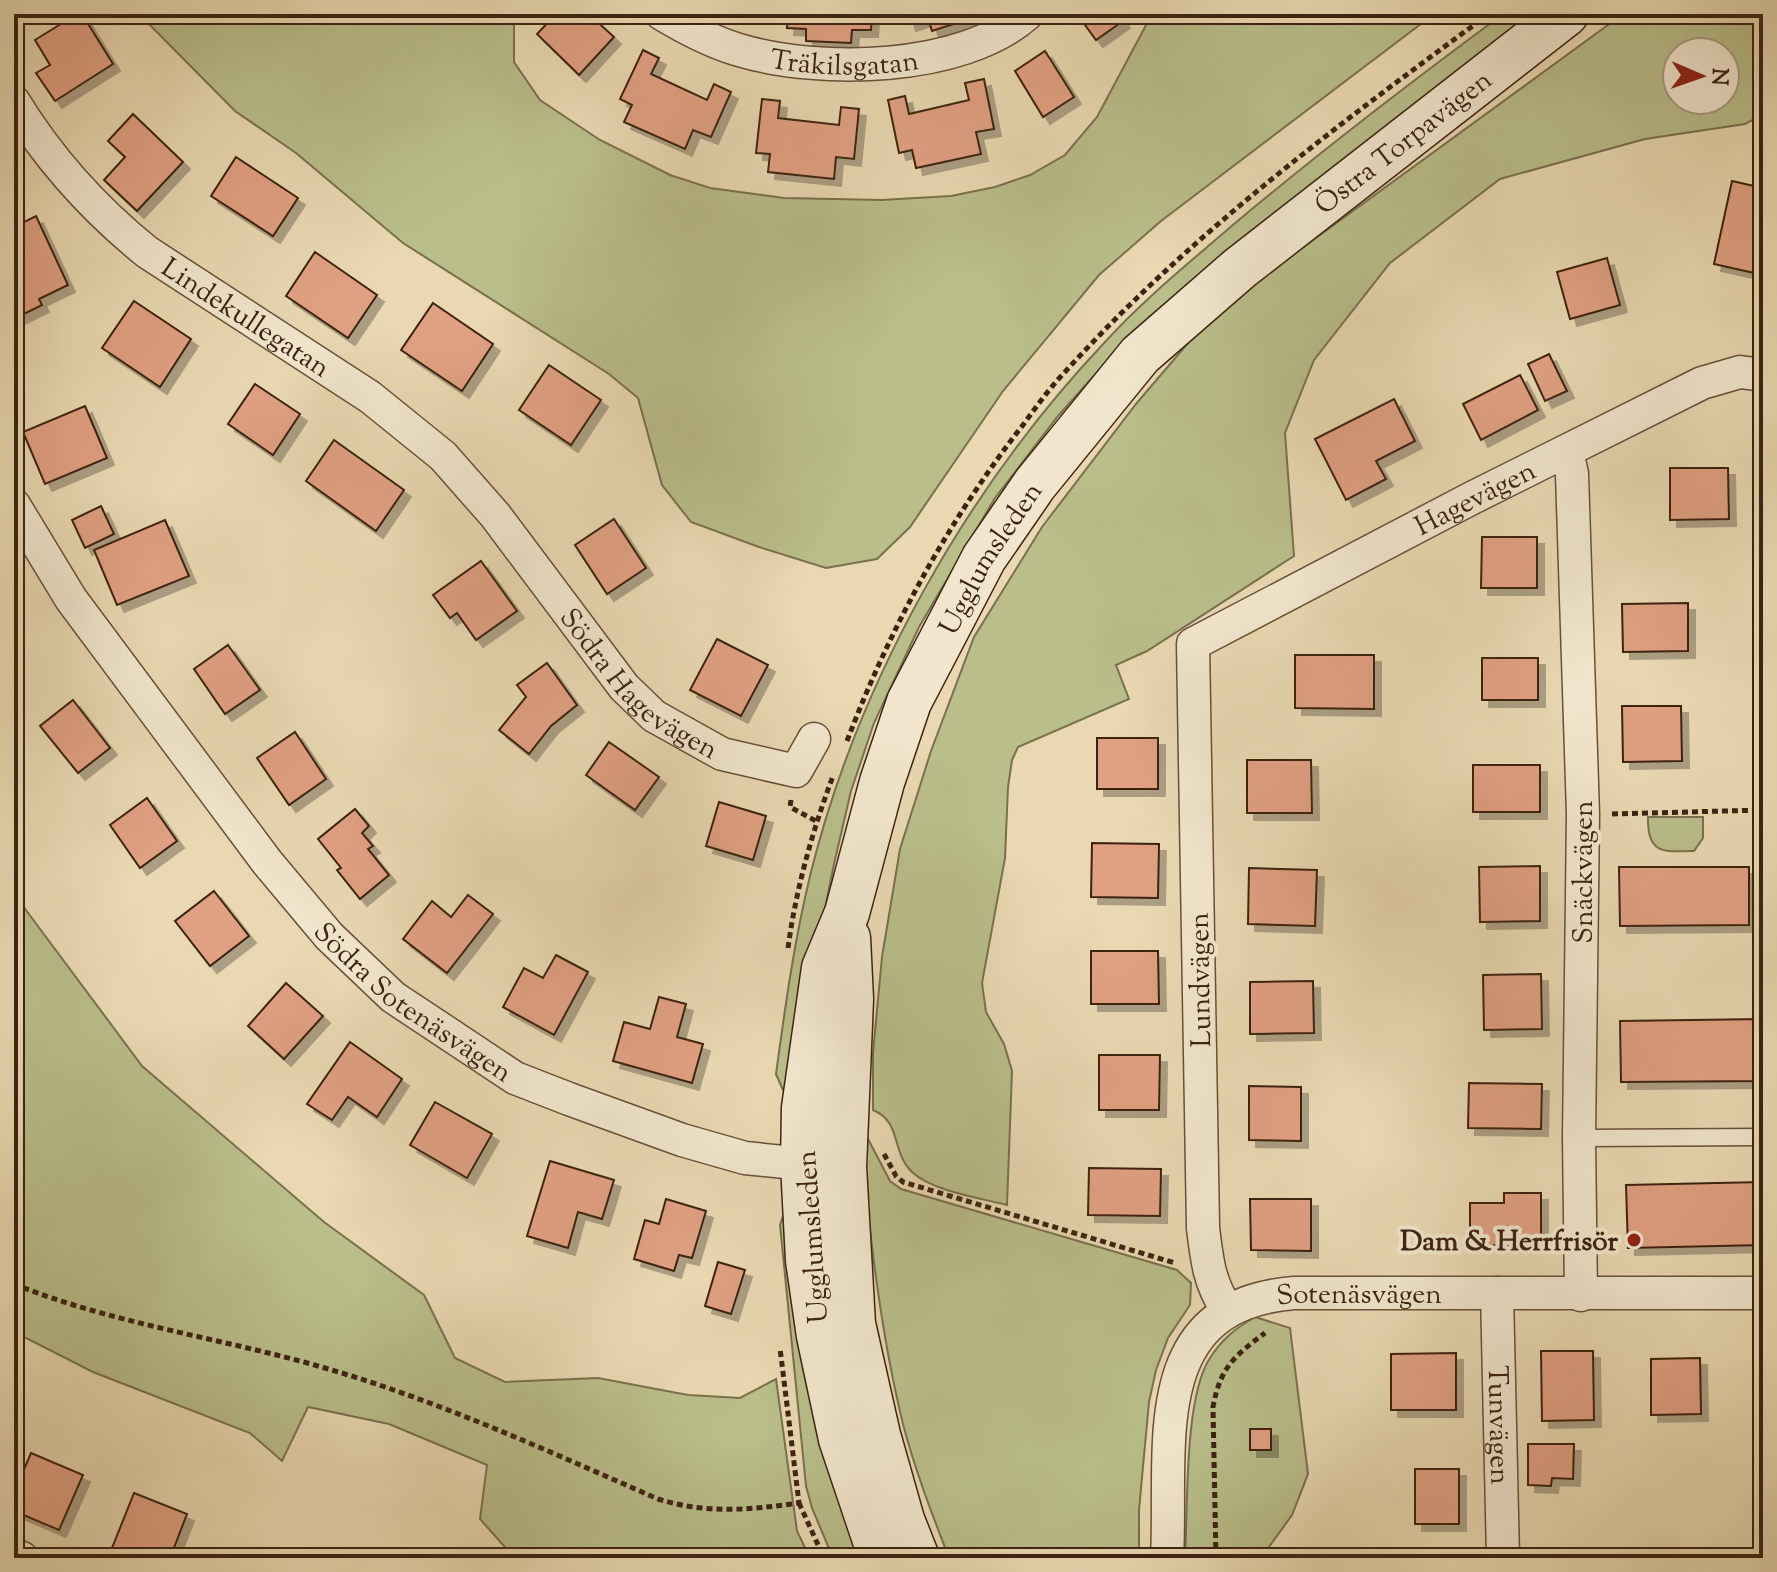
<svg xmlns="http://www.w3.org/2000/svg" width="1777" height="1572" viewBox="0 0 1777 1572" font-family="'Sorts Mill Goudy',serif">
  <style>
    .green { fill: #b9be8a; stroke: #7a704e; stroke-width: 2; fill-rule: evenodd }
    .building { fill: #e0a082; stroke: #3c2311; stroke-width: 2; filter: url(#shadow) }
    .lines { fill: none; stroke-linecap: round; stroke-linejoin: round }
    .lane-casing { stroke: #675039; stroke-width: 19 }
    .street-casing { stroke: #675039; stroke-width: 35 }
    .secondary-casing { stroke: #3c2311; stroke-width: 47 }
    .path { stroke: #3c2311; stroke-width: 5; stroke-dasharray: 6 4; stroke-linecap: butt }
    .lane { stroke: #f1e6cd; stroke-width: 16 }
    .street { stroke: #f1e6cd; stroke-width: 32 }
    .secondary { stroke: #f1e6cd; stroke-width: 44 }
    .poi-dot { fill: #8f2418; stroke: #f1e6cd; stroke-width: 3 }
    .labels { text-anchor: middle; stroke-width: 8; stroke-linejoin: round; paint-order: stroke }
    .street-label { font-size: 28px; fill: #3c2311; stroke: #f1e6cd }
    .poi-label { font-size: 28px; font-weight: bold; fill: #3c2311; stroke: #f1e6cd; text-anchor: end }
  </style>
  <defs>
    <filter id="shadow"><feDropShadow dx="7" dy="7" stdDeviation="0" flood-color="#0004"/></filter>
  </defs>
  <rect width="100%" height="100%" fill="#e9d8b2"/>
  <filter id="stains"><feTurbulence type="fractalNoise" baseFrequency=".0025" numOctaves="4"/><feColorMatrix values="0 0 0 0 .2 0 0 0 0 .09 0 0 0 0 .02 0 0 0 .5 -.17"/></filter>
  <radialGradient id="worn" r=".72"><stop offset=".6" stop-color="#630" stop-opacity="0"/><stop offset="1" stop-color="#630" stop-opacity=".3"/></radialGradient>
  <g class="green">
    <polygon points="139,14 514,14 514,62 540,100 600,140 670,175 710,188 784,198 881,200 951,196 995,187 1030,175 1065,155 1097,117 1152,14 1434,14 1161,221 1099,275 1003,391 910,527 877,559 826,568 759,547 691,522 662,485 638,398 609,374 403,243 296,153 235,111"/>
    <path d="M 1503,14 L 1537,14 L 1115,352 L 1058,416 L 995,498 L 919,627 L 874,723 L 851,791 L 834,864 L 788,1093 L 783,1090 L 776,1074 C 785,1008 794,942 810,876 C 858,681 967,488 1105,342 C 1144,299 1190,262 1234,224 C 1321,151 1411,82 1503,14 Z"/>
    <path d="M 1623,14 L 1763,14 L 1763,114 L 1745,124 L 1645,139 L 1500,179 L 1390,263 L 1314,360 L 1285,433 L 1294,556 L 1147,651 L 1116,665 L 1129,699 L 1018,747 L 1012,760 L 1008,787 L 1005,858 L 982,983 L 986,1012 L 1004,1044 L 1012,1071 L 1007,1205 C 980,1198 932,1191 912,1172 C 891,1152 902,1122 873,1110 L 873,1053 L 882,957 L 900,849 L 931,751 L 974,637 L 1042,527 L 1136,404 L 1194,336 L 1261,278 ZM 1677,52 L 1725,52 L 1725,100 L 1677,100 Z"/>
    <path d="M 1648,817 L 1703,817 L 1703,838 L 1694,851 C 1663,852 1647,854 1648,817 Z"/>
    <polygon points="14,894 142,1066 324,1222 424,1295 455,1358 505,1382 598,1378 688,1395 740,1398 776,1379 797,1531 810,1558 559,1558 511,1554 480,1519 487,1465 389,1424 308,1407 282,1461 250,1433 93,1372 14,1332"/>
    <path d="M 867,1137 L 890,1181 L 901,1189 L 1177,1270 L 1191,1283 L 1190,1305 L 1168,1338 L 1156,1370 L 1149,1402 L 1139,1510 L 1139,1558 L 949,1558 C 932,1514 915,1470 903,1424 C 880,1331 870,1234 860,1138 Z"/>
    <polygon points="783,1216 793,1243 865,1558 833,1558 812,1508 806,1486 780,1225"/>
    <path d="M 1255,1317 L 1290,1328 L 1308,1474 L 1292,1515 L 1261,1558 L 1185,1558 C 1188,1508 1184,1397 1210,1358 C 1222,1339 1236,1328 1255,1317 Z"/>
  </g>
  <g class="building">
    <polygon points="77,14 82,14 113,64 55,101 36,73 50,65 35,40"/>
    <polygon points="556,14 589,14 614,37 579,75 537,34"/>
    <polygon points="788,14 872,14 871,30 852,30 851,43 806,41 806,29 787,28"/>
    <polygon points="906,14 974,14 975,17 932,31 928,18 909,24"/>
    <polygon points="1077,14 1118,14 1123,21 1096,40"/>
    <polygon points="643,50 659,58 651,74 707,100 714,84 731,92 711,137 693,130 685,149 624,122 632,105 620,99"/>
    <polygon points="1045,51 1074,97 1043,117 1015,71"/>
    <polygon points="984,79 994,129 976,132 981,154 916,168 912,150 899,153 888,100 905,96 909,114 969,100 965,83"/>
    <polygon points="762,99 780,101 778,118 839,125 841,107 859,109 854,159 836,157 834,179 768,172 770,154 756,153"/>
    <polygon points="133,114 183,162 137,211 104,180 125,157 108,141"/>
    <polygon points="236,157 298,198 273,236 211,196"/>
    <polygon points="1732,181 1763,188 1763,275 1714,264"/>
    <polygon points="36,216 68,285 39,299 42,305 14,319 14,227"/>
    <polygon points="315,252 377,295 348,338 286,296"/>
    <polygon points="1607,258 1620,305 1570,319 1557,272"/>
    <polygon points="134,301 191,339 160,387 102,348"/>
    <polygon points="433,303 493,344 462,391 401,350"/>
    <polygon points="1549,354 1567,391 1545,401 1528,364"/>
    <polygon points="549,365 601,400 571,445 519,410"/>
    <polygon points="1520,375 1538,410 1481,440 1463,404"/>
    <polygon points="255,384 300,414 273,455 228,424"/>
    <polygon points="1394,399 1415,441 1376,461 1386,479 1346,500 1315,439"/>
    <polygon points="85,406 107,458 45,484 23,432"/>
    <polygon points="334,440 404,490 376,531 306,481"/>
    <polygon points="1670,468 1728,468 1729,519 1670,520"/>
    <polygon points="101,506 114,534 85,548 72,520"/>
    <polygon points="614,519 646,568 607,594 575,545"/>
    <polygon points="165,520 189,576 117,605 94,550"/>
    <polygon points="1482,537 1537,537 1537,588 1481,588"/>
    <polygon points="481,561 517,611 476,640 457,613 450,618 433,595"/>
    <polygon points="1688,603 1688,651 1623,652 1622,604"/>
    <polygon points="717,639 768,665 741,716 690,690"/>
    <polygon points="228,645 260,690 225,714 194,669"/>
    <polygon points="1295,655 1374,655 1374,709 1295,708"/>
    <rect x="1482" y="658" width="56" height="42"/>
    <polygon points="547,663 577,705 551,726 529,754 499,730 526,697 517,685"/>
    <polygon points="73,700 110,748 78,773 40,726"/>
    <polygon points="1622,706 1681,706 1682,761 1623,762"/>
    <polygon points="295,732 326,779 289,805 257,758"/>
    <rect x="1097" y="738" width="61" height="51"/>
    <polygon points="609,742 659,777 635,810 586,775"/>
    <polygon points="1247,760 1311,760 1312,813 1247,813"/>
    <rect x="1473" y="765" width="67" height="47"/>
    <polygon points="147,798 177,841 140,868 110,825"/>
    <polygon points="719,802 766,816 753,860 706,846"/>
    <polygon points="355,809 369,826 362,833 373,846 368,849 389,875 360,899 337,870 341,868 318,839"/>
    <polygon points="1092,843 1159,844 1158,898 1091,897"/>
    <polygon points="1540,866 1540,921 1480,922 1479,867"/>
    <polygon points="1619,867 1749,867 1749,925 1620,926"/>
    <polygon points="1249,868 1317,870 1315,926 1248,924"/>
    <polygon points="214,891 249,936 210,966 175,921"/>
    <polygon points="468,895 493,914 447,973 403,939 432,901 451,917"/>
    <polygon points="1091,951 1158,951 1159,1004 1091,1004"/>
    <polygon points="556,955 588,972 554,1035 503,1007 524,968 543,978"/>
    <polygon points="1541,974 1542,1029 1484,1030 1483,975"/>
    <polygon points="1313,981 1314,1033 1250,1034 1250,982"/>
    <polygon points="286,983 323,1016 284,1059 248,1026"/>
    <polygon points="659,997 686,1004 677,1037 703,1044 692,1083 613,1061 624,1022 650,1029"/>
    <polygon points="1763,1019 1763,1081 1621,1082 1620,1021"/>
    <polygon points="350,1042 402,1079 377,1117 348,1097 332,1120 307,1104"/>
    <polygon points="1099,1055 1160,1055 1159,1110 1099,1110"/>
    <polygon points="1469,1083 1542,1084 1541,1129 1468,1128"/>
    <polygon points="1249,1086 1301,1087 1301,1141 1249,1140"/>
    <polygon points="435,1102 492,1134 467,1178 410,1145"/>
    <polygon points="550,1161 614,1180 602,1219 578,1212 568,1248 527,1236"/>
    <polygon points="1089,1168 1161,1169 1160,1216 1088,1215"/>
    <polygon points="1763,1182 1763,1245 1628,1248 1626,1185"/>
    <polygon points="1504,1193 1541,1193 1541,1246 1470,1245 1470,1203 1504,1203"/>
    <polygon points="666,1199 706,1211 692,1258 679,1255 674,1271 634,1259 645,1220 659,1224"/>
    <polygon points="1250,1199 1311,1199 1311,1251 1251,1250"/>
    <polygon points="718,1262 745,1270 731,1314 705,1306"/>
    <rect x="1756" y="1349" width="7" height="66"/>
    <polygon points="1541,1351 1593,1351 1594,1420 1542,1421"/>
    <polygon points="1456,1353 1456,1410 1391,1410 1391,1354"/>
    <polygon points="1700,1358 1701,1414 1651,1415 1651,1359"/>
    <rect x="1250" y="1429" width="21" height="21"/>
    <polygon points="1528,1444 1574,1444 1573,1479 1552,1478 1551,1486 1528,1485"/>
    <polygon points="31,1453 83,1475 59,1530 14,1511 14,1493"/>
    <rect x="1415" y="1469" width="44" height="55"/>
    <polygon points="134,1493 187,1514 170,1558 122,1558 110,1553"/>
    <polygon points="250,1548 272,1558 245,1558"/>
  </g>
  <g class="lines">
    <g class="lane-casing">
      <polyline id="lane" points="1579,1138 1763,1137"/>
    </g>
    <g class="street-casing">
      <g id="street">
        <path id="s1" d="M 662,14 C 687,29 712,42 739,50 C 819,74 962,72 1027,14"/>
        <path id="s2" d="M 14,102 C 50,161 94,209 147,252 L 370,397 L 443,456 L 495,515 L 624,687 L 654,716 L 722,754 L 796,771 L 814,739"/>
        <polyline points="1567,451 1572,474 1583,814 1579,1138 1581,1295"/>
        <path id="s3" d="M 14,505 L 71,599 L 267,862 L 329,936 L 393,997 L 515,1078 L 569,1099 L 682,1140 L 745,1158 L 824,1166"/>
        <path id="s4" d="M 1497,1293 L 1503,1558"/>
        <path id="s5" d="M 1227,1310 C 1209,1282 1207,1261 1203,1228 L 1193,644 L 1472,498 L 1702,383 L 1740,372 L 1763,375"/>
        <polyline points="14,1555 22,1558"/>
        <path id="s6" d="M 1167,1558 C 1173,1448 1142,1305 1294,1293 L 1763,1293"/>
      </g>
    </g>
    <g class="secondary-casing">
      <g id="secondary">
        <polyline points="848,938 851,999 844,1167 853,1324 878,1435 902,1520 917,1558"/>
        <path id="s7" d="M 881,1558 L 841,1439 L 819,1336 L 808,1260 L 803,1164 L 804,1108 L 824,968 L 847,913 L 882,782 L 909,702 L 984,558 L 1035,484 L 1140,355 L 1240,268 L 1566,14"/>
      </g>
    </g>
    <g class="path">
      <path d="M 847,741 C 890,628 948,521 1023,425 C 1036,407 1049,389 1064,373 C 1189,235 1340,123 1489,14"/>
      <polyline points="791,800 790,807 816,821"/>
      <polyline points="1612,814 1763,810"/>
      <path d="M 788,948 C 796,889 812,832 833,776"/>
      <polyline points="884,1154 896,1176 903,1182 1175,1263"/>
      <path d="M 14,1284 C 113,1324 222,1338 325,1368 C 439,1401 548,1451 658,1499 C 705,1514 750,1510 799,1503 L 780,1348"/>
      <polyline points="799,1503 824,1558"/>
      <path d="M 1216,1558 L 1213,1407 C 1220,1368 1234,1356 1265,1333"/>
    </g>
    <use href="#lane" class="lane"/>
    <use href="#street" class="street"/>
    <use href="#secondary" class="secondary"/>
  </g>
  <circle class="poi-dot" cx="1634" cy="1240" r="8"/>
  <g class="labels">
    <g class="street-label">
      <text dy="10" stroke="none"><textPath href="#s1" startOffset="192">Träkilsgatan</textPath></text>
      <text dy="10" stroke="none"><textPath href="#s7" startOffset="1638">Östra Torpavägen</textPath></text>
      <text dy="10" stroke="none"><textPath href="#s2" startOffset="320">Lindekullegatan</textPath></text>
      <text dy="10" stroke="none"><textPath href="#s5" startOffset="988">Hagevägen</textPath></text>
      <text dy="10" stroke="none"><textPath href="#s7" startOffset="1046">Ugglumsleden</textPath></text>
      <text dy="10" stroke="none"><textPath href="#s2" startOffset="864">Södra Hagevägen</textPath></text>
      <text transform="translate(1582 872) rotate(-90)" y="10">Snäckvägen</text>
      <text transform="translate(1199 980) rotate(-91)" y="10">Lundvägen</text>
      <text dy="10" stroke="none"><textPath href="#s3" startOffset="642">Södra Sotenäsvägen</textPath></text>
      <text transform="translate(811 1237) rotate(-94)" y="10">Ugglumsleden</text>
      <text dy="10" stroke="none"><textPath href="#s6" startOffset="400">Sotenäsvägen</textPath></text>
      <text dy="10" stroke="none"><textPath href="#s4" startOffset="132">Tunvägen</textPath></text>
    </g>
    <g class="poi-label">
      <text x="1618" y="1250">Dam &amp; Herrfrisör</text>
    </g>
  </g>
  <rect width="1777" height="1572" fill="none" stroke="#e9d8b2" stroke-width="48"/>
  <rect x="16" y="16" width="1745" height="1540" fill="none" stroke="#3c2311" stroke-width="4"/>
  <rect x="24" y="24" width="1729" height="1524" fill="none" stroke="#3c2311" stroke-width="2"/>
  <g transform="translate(1701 76) rotate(92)"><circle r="38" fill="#f1e6cd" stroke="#a99882" stroke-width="2"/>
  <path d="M0-6L14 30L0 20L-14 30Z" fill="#8f2418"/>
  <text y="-12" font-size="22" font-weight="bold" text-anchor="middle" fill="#3c2311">N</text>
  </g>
  <rect width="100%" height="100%" filter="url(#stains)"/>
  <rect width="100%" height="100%" fill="url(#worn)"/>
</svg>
